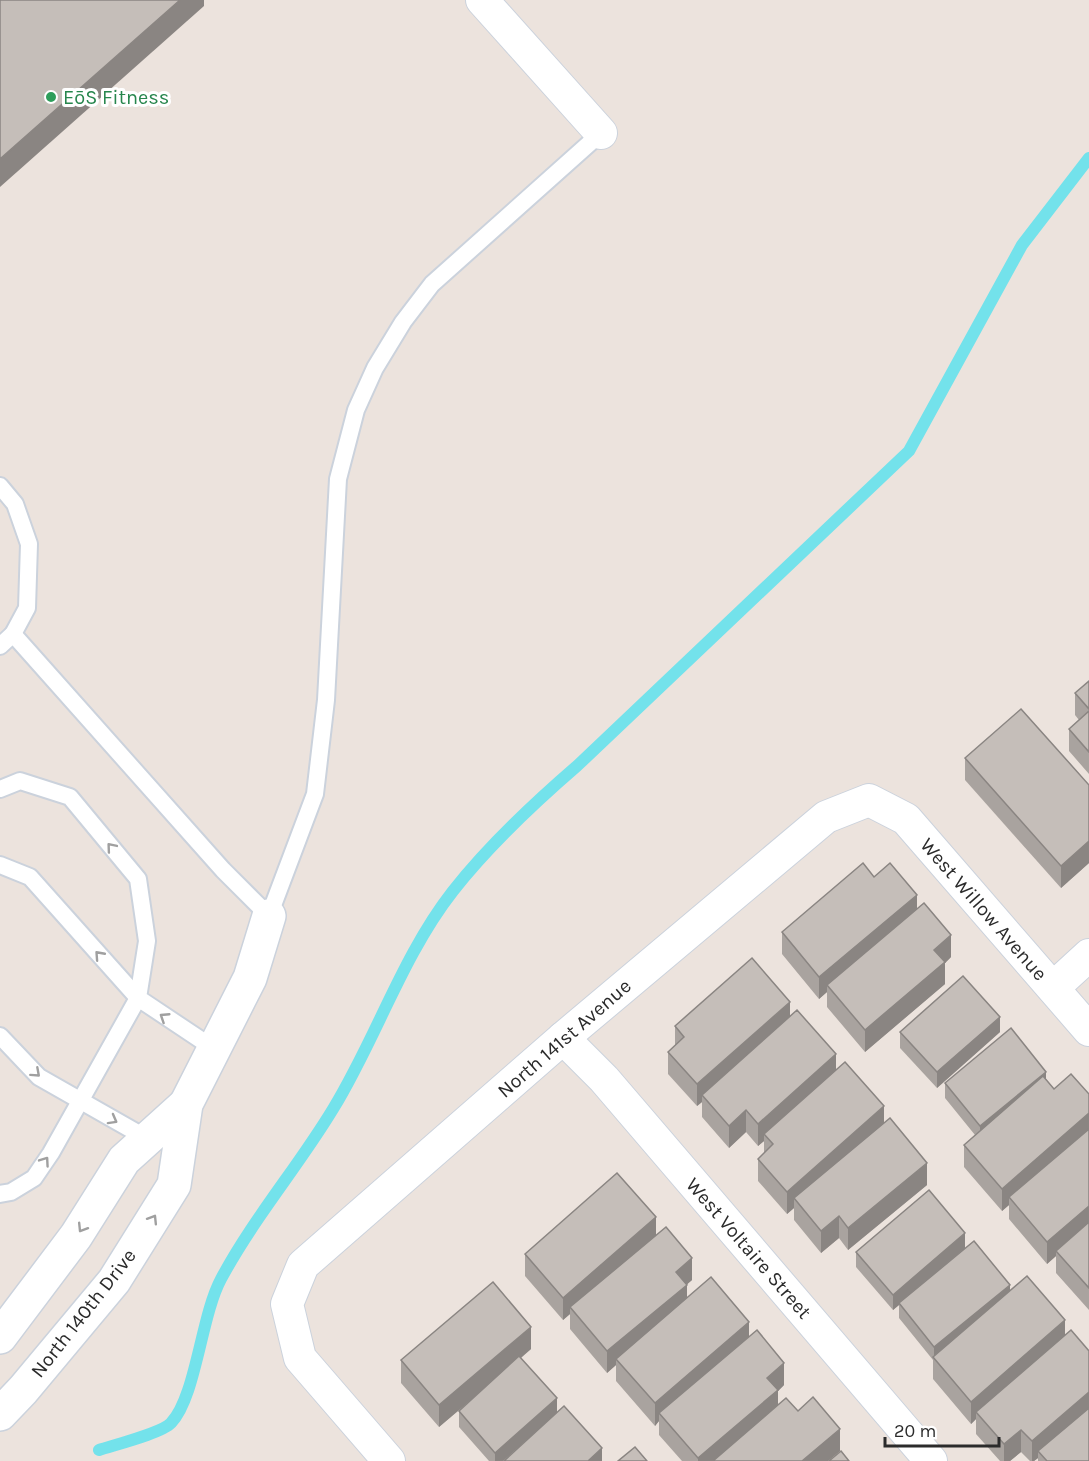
<svg xmlns="http://www.w3.org/2000/svg" width="1089" height="1461" viewBox="0 0 1089 1461" font-family="Karla,sans-serif">
  <style>
    .lines { fill: none; stroke-linecap: round; stroke-linejoin: round }
    .stream { stroke: #73e2eb; stroke-width: 12 }
    .lane-casing { stroke: #cbd2dc; stroke-width: 20 }
    .street-casing { stroke: #cbd2dc; stroke-width: 34 }
    .secondary-casing { stroke: #cbd2dc; stroke-width: 36 }
    .lane { stroke: #fff; stroke-width: 16 }
    .street { stroke: #fff; stroke-width: 32 }
    .secondary { stroke: #fff; stroke-width: 33 }
    .wall { fill: #a9a39f }
    .shaded-wall { fill: #8a8582 }
    .building { fill: #c5beb9; stroke: #8a8582; stroke-width: 1.5 }
    .oneway { stroke: #a0a0a0 }
    .leisure-dot { fill: #2e9e5b; stroke: #fff; stroke-width: 2 }
    .labels { text-anchor: middle; stroke-width: 6; stroke-linejoin: round; paint-order: stroke }
    .leisure-label { font-size: 20px; fill: #27864d; stroke: #fff; text-anchor: start }
    .street-label { font-size: 20px; fill: #2b2b2b; stroke: #fff }
  </style>
  <rect width="100%" height="100%" fill="#ece3dd"/>
  <g class="lines">
    <path class="stream" d="M 99,1450 C 114,1445 162,1433 171,1423 C 196,1397 201,1316 221,1279 C 253,1219 298,1167 333,1109 C 376,1039 402,956 453,891 C 489,845 533,804 577,766 L 909,451 L 1022,245 L 1089,158"/>
    <g class="lane-casing">
      <g id="lane">
        <polyline points="0,486 15,504 29,544 27,608 13,634"/>
        <polyline points="0,646 13,634 223,870 269,916 315,794 326,700 338,479 356,410 375,368 403,322 432,284 601,133"/>
        <polyline points="0,789 20,781 70,797 138,879 147,941 138,998 213,1048"/>
        <polyline points="0,865 30,877 138,998 51,1153 34,1178 11,1192 0,1194"/>
        <polyline points="0,1036 39,1077 148,1139"/>
      </g>
    </g>
    <g class="street-casing">
      <g id="street">
        <polyline points="482,0 601,133"/>
        <polyline points="1053,988 1089,955"/>
        <polyline points="563,1038 604,1079 931,1461"/>
        <polyline points="389,1461 300,1358 287,1304 303,1265 563,1038 826,817 869,800 906,819 1089,1030"/>
      </g>
    </g>
    <g class="secondary-casing">
      <g id="secondary">
        <polyline points="0,1337 76,1236 124,1160 186,1104"/>
        <polyline points="0,1414 23,1390 114,1281 174,1185 186,1104 250,978 269,916"/>
      </g>
    </g>
    <use href="#lane" class="lane"/>
    <use href="#street" class="street"/>
    <use href="#secondary" class="secondary"/>
  </g>
  <g class="wall">
    <polygon points="1089,681 1089,774 1069,751 1069,729 1079,720 1075,715 1075,693"/>
    <polygon points="965,758 1089,785 1089,863 1061,888 965,780"/>
    <polygon points="874,877 951,957 945,963 945,984 865,1052 827,1007 827,992 819,999 782,954 782,932"/>
    <polygon points="790,1016 884,1123 927,1185 848,1250 839,1238 821,1253 794,1220 794,1208 787,1214 758,1181 758,1159 764,1153 764,1141 758,1146 746,1132 729,1148 702,1117 702,1102 697,1106 668,1074 668,1052 675,1046 675,1026"/>
    <polygon points="900,1032 1000,1032 937,1088 900,1048"/>
    <polygon points="1046,1079 1054,1089 1089,1094 1089,1310 1056,1273 1056,1256 1047,1264 1009,1219 1009,1205 1002,1211 964,1167 964,1145 975,1135 945,1098 945,1083"/>
    <polygon points="656,1235 692,1280 686,1285 687,1299 749,1337 784,1385 778,1391 778,1405 798,1411 840,1451 828,1461 682,1461 659,1435 659,1421 655,1426 616,1381 616,1365 607,1373 570,1329 570,1314 563,1320 525,1276 525,1254"/>
    <polygon points="965,1248 1010,1291 1065,1335 1089,1461 1038,1461 1038,1458 1034,1461 1030,1461 1021,1452 1010,1461 1000,1461 976,1434 976,1419 971,1424 933,1379 933,1360 899,1318 899,1305 893,1310 856,1267 856,1252"/>
    <polygon points="531,1349 521,1358 557,1412 602,1461 531,1436 503,1461 489,1461 459,1427 459,1411 478,1394 439,1427 401,1383 401,1360"/>
  </g>
  <g class="shaded-wall">
    <polygon points="180,0 204,0 204,6 0,187 0,159"/>
    <polygon points="1089,841 1089,863 1061,888 1061,866"/>
    <polygon points="917,895 917,917 827,985 827,992 819,999 819,977"/>
    <polygon points="951,935 951,957 945,963 945,984 865,1052 865,1030 934,950"/>
    <polygon points="790,1002 790,1024 702,1095 702,1102 697,1106 697,1084"/>
    <polygon points="1000,1017 1000,1032 937,1088 937,1072"/>
    <polygon points="836,1054 836,1076 764,1134 764,1141 758,1146 758,1124"/>
    <polygon points="1046,1072 1046,1087 980,1141 980,1126"/>
    <polygon points="884,1106 884,1128 794,1198 794,1208 787,1214 787,1192"/>
    <polygon points="746,1110 746,1132 729,1148 729,1126"/>
    <polygon points="1089,1113 1089,1136 1009,1197 1009,1205 1002,1211 1002,1189"/>
    <polygon points="927,1163 927,1185 848,1250 848,1228"/>
    <polygon points="1089,1206 1089,1228 1056,1251 1056,1256 1047,1264 1047,1242"/>
    <polygon points="839,1216 839,1238 821,1253 821,1231"/>
    <polygon points="656,1217 656,1239 570,1307 570,1314 563,1320 563,1298"/>
    <polygon points="965,1233 965,1248 899,1303 899,1305 893,1310 893,1295"/>
    <polygon points="692,1258 692,1280 676,1294 676,1272"/>
    <polygon points="687,1285 687,1307 616,1359 616,1365 607,1373 607,1351"/>
    <polygon points="1010,1285 1010,1301 934,1360 934,1347"/>
    <polygon points="1065,1320 1065,1342 976,1412 976,1419 971,1424 971,1402"/>
    <polygon points="749,1322 749,1344 659,1413 659,1421 655,1426 655,1403"/>
    <polygon points="531,1327 531,1349 439,1427 439,1405"/>
    <polygon points="784,1363 784,1385 778,1391 778,1412 721,1461 698,1461 698,1458 767,1378"/>
    <polygon points="1089,1392 1089,1414 1038,1451 1038,1458 1034,1461 1032,1461 1032,1441"/>
    <polygon points="557,1398 557,1413 503,1461 495,1461 495,1453"/>
    <polygon points="840,1429 840,1451 828,1461 802,1461"/>
    <polygon points="1021,1430 1021,1452 1010,1461 1004,1461 1004,1444"/>
    <polygon points="602,1448 602,1461 588,1461"/>
  </g>
  <g class="building">
    <polygon points="0,0 180,0 0,159"/>
    <polygon points="1089,681 1089,709 1075,693"/>
    <polygon points="1021,709 1089,785 1089,841 1061,866 965,758"/>
    <polygon points="1089,711 1089,752 1069,729"/>
    <polygon points="863,863 874,877 890,863 917,895 819,977 782,932"/>
    <polygon points="924,903 951,935 934,950 945,962 865,1030 827,985"/>
    <polygon points="752,958 790,1002 697,1084 668,1052 684,1037 675,1026"/>
    <polygon points="963,976 1000,1017 937,1072 900,1032"/>
    <polygon points="797,1010 836,1054 758,1124 746,1110 729,1126 702,1095"/>
    <polygon points="1011,1028 1046,1072 980,1126 945,1083"/>
    <polygon points="845,1062 884,1106 787,1192 758,1159 773,1144 764,1134"/>
    <polygon points="1071,1074 1089,1094 1089,1113 1002,1189 964,1145 1043,1076 1054,1089"/>
    <polygon points="890,1118 927,1163 848,1228 839,1216 821,1231 794,1198"/>
    <polygon points="1089,1129 1089,1206 1047,1242 1009,1197"/>
    <polygon points="617,1173 656,1217 563,1298 525,1254"/>
    <polygon points="929,1190 965,1233 893,1295 856,1252"/>
    <polygon points="1089,1222 1089,1288 1056,1251"/>
    <polygon points="666,1227 692,1258 676,1272 687,1285 607,1351 570,1307"/>
    <polygon points="974,1241 1010,1285 934,1347 899,1303"/>
    <polygon points="1027,1276 1065,1320 971,1402 933,1357"/>
    <polygon points="711,1277 749,1322 655,1403 616,1359"/>
    <polygon points="493,1282 531,1327 439,1405 401,1360"/>
    <polygon points="757,1330 784,1363 767,1378 778,1390 698,1458 659,1413"/>
    <polygon points="1071,1330 1089,1351 1089,1392 1032,1441 1021,1430 1004,1444 976,1412"/>
    <polygon points="519,1356 557,1398 495,1453 459,1411"/>
    <polygon points="813,1397 840,1429 802,1461 713,1461 786,1398 798,1411"/>
    <polygon points="564,1406 602,1448 588,1461 504,1461"/>
    <polygon points="1089,1408 1089,1461 1047,1461 1038,1451"/>
    <polygon points="635,1447 647,1461 618,1461"/>
    <polygon points="841,1451 849,1461 829,1461"/>
  </g>
  <defs><path id="oneway-chevron" d="M-2-3.5L2.5 0L-2 3.5" fill="none" stroke-width="1.6" stroke-linecap="round" stroke-linejoin="round" transform="scale(1.5)"/></defs>
  <g class="oneway">
    <use href="#oneway-chevron" transform="translate(111 847) rotate(-130)"/>
    <use href="#oneway-chevron" transform="translate(99 955) rotate(-132)"/>
    <use href="#oneway-chevron" transform="translate(164 1017) rotate(-147)"/>
    <use href="#oneway-chevron" transform="translate(36 1073) rotate(42)"/>
    <use href="#oneway-chevron" transform="translate(113 1120) rotate(29)"/>
    <use href="#oneway-chevron" transform="translate(45 1161) rotate(-55)"/>
    <use href="#oneway-chevron" transform="translate(153 1219) rotate(-58)"/>
    <use href="#oneway-chevron" transform="translate(82 1228) rotate(122)"/>
  </g>
  <circle class="leisure-dot" cx="51" cy="97" r="6"/>
  <g class="labels">
    <g class="leisure-label">
      <text x="63" y="104">EōS Fitness</text>
    </g>
    <g class="street-label">
      <text transform="translate(984 909) rotate(49)" y="7">West Willow Avenue</text>
      <text transform="translate(564 1038) rotate(-41)" y="7">North 141st Avenue</text>
      <text transform="translate(749 1248) rotate(49)" y="7">West Voltaire Street</text>
      <text transform="translate(83 1313) rotate(-52)" y="7">North 140th Drive</text>
    </g>
  </g>
  <path d="M885 1437v9h114v-9" fill="none" stroke="#2b2b2b" stroke-width="3"/>
  <text x="894" y="1437" font-size="18" fill="#2b2b2b" stroke="#ffffff" stroke-width="4.5" paint-order="stroke">20 m</text>
</svg>
